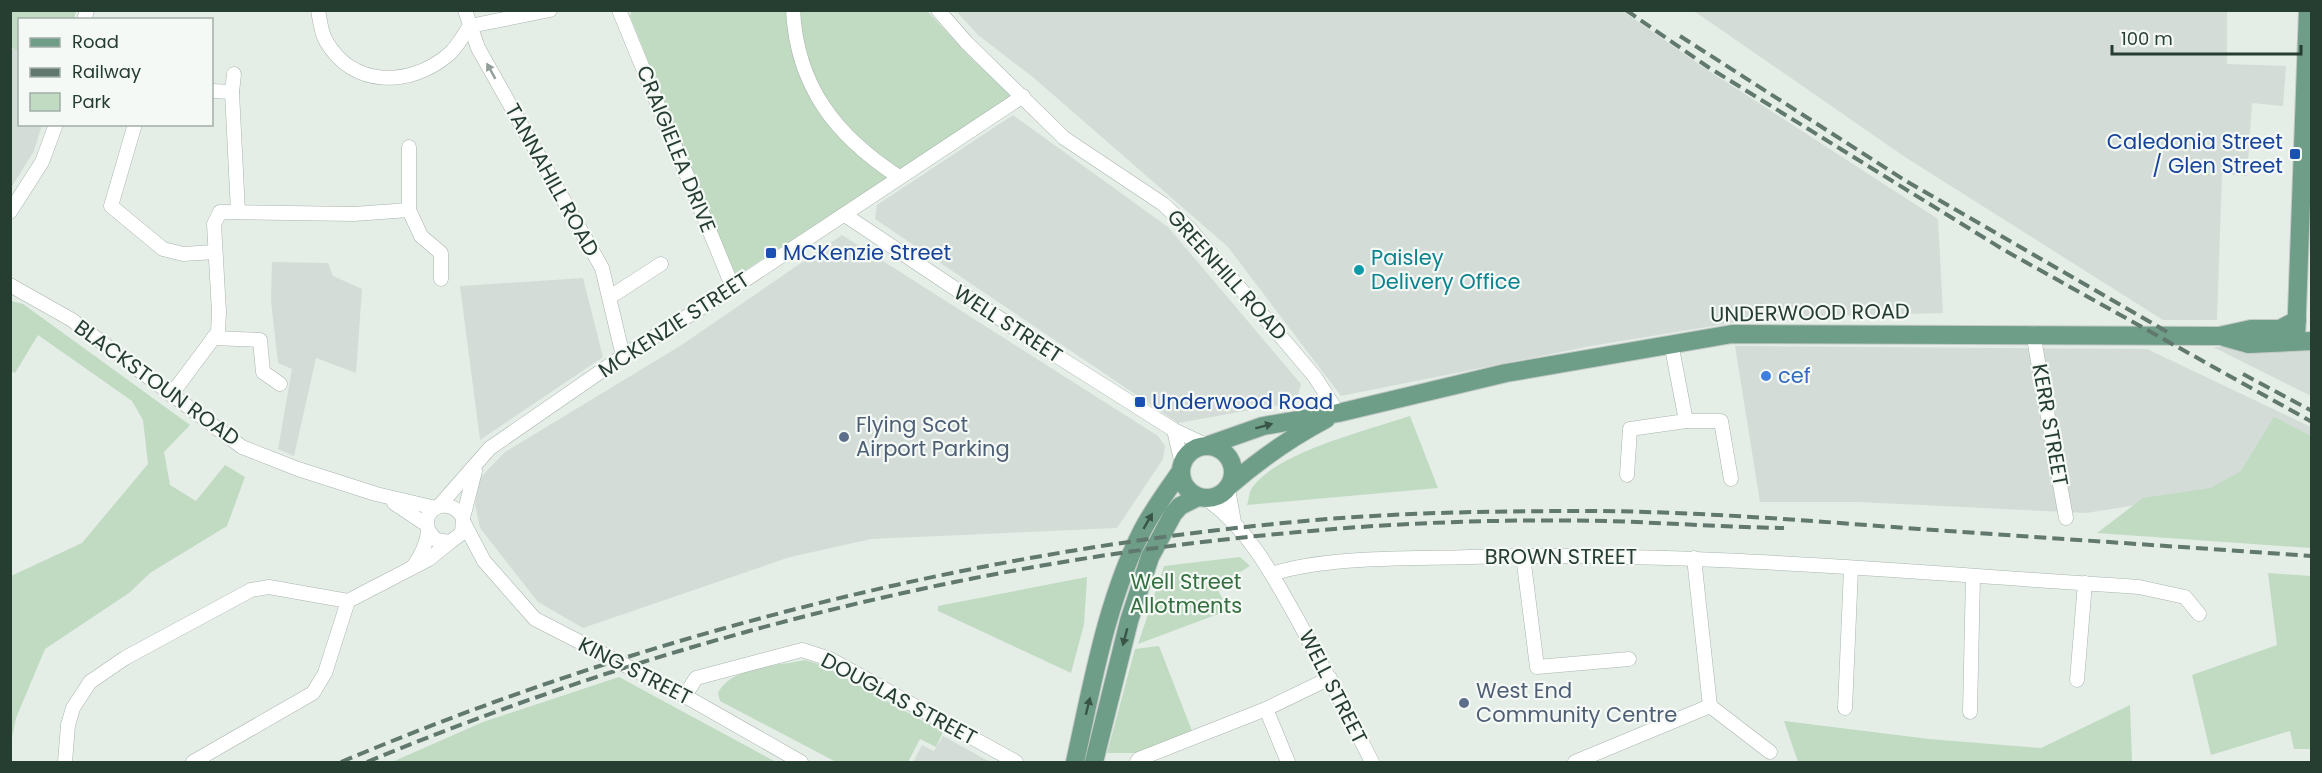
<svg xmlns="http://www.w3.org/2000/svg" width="2322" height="773" viewBox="0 0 2322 773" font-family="Poppins,sans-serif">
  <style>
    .built { fill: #d3dcd6 }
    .green { fill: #c0dbc2 }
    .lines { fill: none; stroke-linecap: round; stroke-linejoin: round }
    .minor-casing { stroke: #a8b5ad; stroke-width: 15 }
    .major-casing { stroke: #c2c9c6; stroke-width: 20 }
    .minor { stroke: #fff; stroke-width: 14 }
    .major { stroke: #6e9d88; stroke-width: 18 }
    .rail { stroke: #60786d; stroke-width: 4; stroke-dasharray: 12 6; stroke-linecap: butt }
    .oneway { fill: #929e98 }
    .oneway2 { fill: #385548 }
    .transit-dot { fill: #1a4fb4; stroke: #f5f9f6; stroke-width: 2 }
    .culture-dot { fill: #0f9aa8; stroke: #f5f9f6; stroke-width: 2 }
    .shop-dot { fill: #3f7fe0; stroke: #f5f9f6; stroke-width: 2 }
    .service-dot { fill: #5c6f8a; stroke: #f5f9f6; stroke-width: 2 }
    .labels { text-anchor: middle; stroke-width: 4.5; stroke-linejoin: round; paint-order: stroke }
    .transit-label { font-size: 21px; fill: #164399; stroke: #f5f9f6; text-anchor: start }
    .street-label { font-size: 21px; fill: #263d32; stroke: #f5f9f6 }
    .culture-label { font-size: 21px; fill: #0d838f; stroke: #f5f9f6; text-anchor: start }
    .shop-label { font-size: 21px; fill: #366cbe; stroke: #f5f9f6; text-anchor: start }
    .service-label { font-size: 21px; fill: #4e5e75; stroke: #f5f9f6; text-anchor: start }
    .park-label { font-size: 21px; fill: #34703f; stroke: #f5f9f6 }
  </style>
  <rect width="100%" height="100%" fill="#e5ede7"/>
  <g class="built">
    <polygon points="956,11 1623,11 1703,67 1938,219 1943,313 1762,318 1591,346 1341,396 1228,247 1034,78 978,35"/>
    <polygon points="1694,11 2227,11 2227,64 2286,66 2283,106 2252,103 2247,176 2222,174 2217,320 2163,320 1905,157"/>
    <polygon points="10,47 19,52 20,124 42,125 34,151 11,188"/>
    <polygon points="1013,115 1168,227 1301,384 1296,402 1178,423 875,219 877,205"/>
    <polygon points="842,235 1158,436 1165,446 1163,459 1117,528 871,539 790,557 583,628 538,602 480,528 475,504 480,478 505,452 680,346"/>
    <polygon points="272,262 328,263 333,276 362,289 356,373 316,358 294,456 278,449 292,369 278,363 271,301"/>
    <polygon points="583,278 603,357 480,440 460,286"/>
    <polygon points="1735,346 2147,349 2311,427 2311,494 2200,495 2086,513 1859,502 1760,502"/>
    <polygon points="2301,346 2311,349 2311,396 2213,347"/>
    <polygon points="943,736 990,762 913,762 922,745 934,751"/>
  </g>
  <g class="green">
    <polygon points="632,10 927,11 974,61 1013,96 735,277 630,16"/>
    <polygon points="10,11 11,10 76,11 74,19 20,20 19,52 11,47"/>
    <polygon points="11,301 23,304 190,425 164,452 170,485 196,501 225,465 245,477 227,526 150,573 129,593 45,649 16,718 11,742 11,576 82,543 148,464 143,420 132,401 38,335 15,373 11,371"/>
    <path d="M 1410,416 L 1438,488 L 1247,505 C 1249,500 1249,492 1252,488 C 1276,452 1369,430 1410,416 Z"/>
    <polygon points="2274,417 2311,436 2311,548 2097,533 2143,498 2211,488 2241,471"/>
    <polygon points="1240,557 1250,566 1216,587 1229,610 1138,644 1164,566"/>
    <polygon points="2268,573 2311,576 2311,749 2294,749 2290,731 2211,755 2192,675 2277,645"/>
    <polygon points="1087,577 1084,624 1071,673 938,611 938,606"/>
    <polygon points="1159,646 1192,731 1143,753 1107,753 1135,649"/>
    <path d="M 805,660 L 822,665 L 943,732 L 936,747 L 920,739 L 908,762 L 836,762 L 720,701 L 718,693 C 731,666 778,666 805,660 Z"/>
    <polygon points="619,677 776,762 392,762 483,722"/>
    <polygon points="2130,705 2132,762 1798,762 1784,721 1929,739 2041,748"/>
  </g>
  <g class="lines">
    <g class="minor-casing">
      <g id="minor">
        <path d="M 318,10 C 320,20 321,33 326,41 C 353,88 410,87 448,55 C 457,48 463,35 470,26"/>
        <polyline points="465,10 478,48 602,268 623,356"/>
        <polyline points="619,10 733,288"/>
        <path d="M 793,10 C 797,87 836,136 899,177"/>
        <polyline points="938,10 966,42 1064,138 1163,204 1190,229 1315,377 1338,413"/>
        <polyline points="84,20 87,10"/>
        <polyline points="470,26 550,10"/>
        <polyline points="234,74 232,92 238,212"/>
        <polyline points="212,91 232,92"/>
        <polyline points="135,124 111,206 163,249 183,254 215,252"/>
        <polyline points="409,210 421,236 441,253 441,279"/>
        <polyline points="10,212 42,162 56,124"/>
        <polyline points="845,215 1038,344 1174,430 1206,445"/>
        <polyline points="10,285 72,320 242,447 298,469 376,494 436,508"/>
        <polyline points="610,297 661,264"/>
        <polyline points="2033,333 2066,518"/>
        <polyline points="213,338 260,340 263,372 280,384"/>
        <polyline points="1671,343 1686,421 1721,421 1731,479"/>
        <polyline points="171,395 218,332 219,312 214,224 220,212 354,214 409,210 409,147"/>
        <polyline points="1174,430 1182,464"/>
        <polyline points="1627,475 1630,429 1686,421"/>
        <polyline points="1228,489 1234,522"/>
        <path d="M 1205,498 C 1249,528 1275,579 1300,624 C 1325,670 1349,716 1372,762"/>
        <polyline points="394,503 427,525"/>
        <polyline points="439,506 490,448 623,356 733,288 1023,96"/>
        <polyline points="463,518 475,471"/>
        <polyline points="464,523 484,561 535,619 685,696 801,762"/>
        <polyline points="1523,556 1537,667 1629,659"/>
        <polyline points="1694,558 1710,706"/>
        <path d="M 413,567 C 420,557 427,544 428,531 C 428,526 426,522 428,516 C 436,500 456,504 463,518 L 462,533 L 450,542 L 436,540 L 428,530"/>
        <path d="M 1272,574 C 1327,556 1411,559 1470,557 C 1693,551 1916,573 2139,587 L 2185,597 L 2199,614"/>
        <polyline points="2077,680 2085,583"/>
        <polyline points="685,696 696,678 802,650 830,659 1016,762"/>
        <polyline points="1845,708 1851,569"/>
        <polyline points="1266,709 1288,762"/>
        <polyline points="1970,712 1973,576"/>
        <polyline points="65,762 68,725 73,708 90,682 125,658 251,590 269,587 348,601 429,559 450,542"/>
        <polyline points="193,762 313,693 325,673 348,601"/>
        <polyline points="1137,762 1139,759 1266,709 1330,678"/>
        <polyline points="1575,762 1710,706 1770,752"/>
      </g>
    </g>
    <g class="major-casing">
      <g id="major">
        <polyline points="2224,337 2249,344 2312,341"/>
        <polyline points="2296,340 2308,10"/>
        <polyline points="1209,445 1263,426 1338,413 1506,373 1732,334 2219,336 2251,329 2280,329 2297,320"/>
        <circle cx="1207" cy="472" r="26"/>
        <path d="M 1229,486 C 1260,459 1290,438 1326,419"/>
        <path d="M 1075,762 C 1092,686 1106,603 1141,533 C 1152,511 1167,491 1181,471"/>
        <polyline points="1094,762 1129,621 1150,557 1173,514 1180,506 1198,497"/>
      </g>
    </g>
    <use href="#minor" class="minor"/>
    <use href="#major" class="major"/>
    <g class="rail">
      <polyline points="1626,10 1708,67 2004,250 2312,422"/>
      <polyline points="1680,36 1906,181 2169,333"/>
      <polyline points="2243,374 2312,411"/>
      <path d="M 341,762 C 648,633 974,551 1305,521 C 1402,512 1500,511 1597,511 C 1705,512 1812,521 1919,529 C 2050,538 2181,547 2312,556"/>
      <path d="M 367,762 C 666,638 987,558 1311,531 C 1409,522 1510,519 1609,521 C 1667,523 1725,527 1784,528"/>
    </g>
  </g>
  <defs><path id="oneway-solid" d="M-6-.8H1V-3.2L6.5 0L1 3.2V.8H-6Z" transform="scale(1.5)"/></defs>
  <use class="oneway" href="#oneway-solid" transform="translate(491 71) rotate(-119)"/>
  <g class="oneway2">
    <use href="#oneway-solid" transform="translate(1264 426) rotate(-15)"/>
    <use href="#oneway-solid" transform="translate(1148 521) rotate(-60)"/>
    <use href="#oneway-solid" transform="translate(1125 637) rotate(105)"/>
    <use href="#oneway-solid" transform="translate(1088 706) rotate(-76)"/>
  </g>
  <g class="transit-dot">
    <rect x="2289" y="148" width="12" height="12" rx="3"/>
    <rect x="765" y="247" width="12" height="12" rx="3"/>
    <rect x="1134" y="396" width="12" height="12" rx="3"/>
  </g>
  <circle class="culture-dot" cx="1359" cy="270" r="6"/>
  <circle class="shop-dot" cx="1766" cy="376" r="6"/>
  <g class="service-dot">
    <circle cx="844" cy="437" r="6"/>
    <circle cx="1464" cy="703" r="6"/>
  </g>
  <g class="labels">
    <g class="transit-label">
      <text x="2283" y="149" text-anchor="end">Caledonia Street<tspan x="2283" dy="24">/ Glen Street</tspan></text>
      <text x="783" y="260">MCKenzie Street</text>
      <text x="1152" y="409">Underwood Road</text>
    </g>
    <g class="street-label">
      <text transform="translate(676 149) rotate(68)" y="7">CRAIGIELEA DRIVE</text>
      <text transform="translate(552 180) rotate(61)" y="7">TANNAHILL ROAD</text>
      <text transform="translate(1227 275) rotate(48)" y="7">GREENHILL ROAD</text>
      <text transform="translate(1810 313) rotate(-1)" y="7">UNDERWOOD ROAD</text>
      <text transform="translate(1008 324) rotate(33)" y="7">WELL STREET</text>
      <text transform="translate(674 325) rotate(-33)" y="7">MCKENZIE STREET</text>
      <text transform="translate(157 383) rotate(36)" y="7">BLACKSTOUN ROAD</text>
      <text transform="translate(2050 425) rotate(80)" y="7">KERR STREET</text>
      <text x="1561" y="564">BROWN STREET</text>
      <text transform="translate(635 671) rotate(27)" y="7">KING STREET</text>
      <text transform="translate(1333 687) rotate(63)" y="7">WELL STREET</text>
      <text transform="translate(899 699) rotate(28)" y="7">DOUGLAS STREET</text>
    </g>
    <g class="culture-label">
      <text x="1371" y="265">Paisley<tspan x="1371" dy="24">Delivery Office</tspan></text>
    </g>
    <g class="shop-label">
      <text x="1778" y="383">cef</text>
    </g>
    <g class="service-label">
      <text x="856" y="432">Flying Scot<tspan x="856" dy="24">Airport Parking</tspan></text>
      <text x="1476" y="698">West End<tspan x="1476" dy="24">Community Centre</tspan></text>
    </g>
    <g class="park-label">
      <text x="1186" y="589">Well Street<tspan x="1186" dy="24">Allotments</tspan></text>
    </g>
  </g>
  <rect width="2322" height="773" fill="none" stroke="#263d32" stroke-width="24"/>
  <rect x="18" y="18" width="195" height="108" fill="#f5f9f6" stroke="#a2aea8" stroke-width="1.5"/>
  <rect x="30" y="38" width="30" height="9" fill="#6e9d88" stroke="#a2aea8" stroke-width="1.5"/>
  <text x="72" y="48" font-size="18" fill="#263d32">Road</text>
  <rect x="30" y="68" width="30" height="9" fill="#60786d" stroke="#a2aea8" stroke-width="1.5"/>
  <text x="72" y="78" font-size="18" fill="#263d32">Railway</text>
  <rect x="30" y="93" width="30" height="18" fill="#c0dbc2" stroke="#a2aea8" stroke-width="1.5"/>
  <text x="72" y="108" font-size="18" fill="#263d32">Park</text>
  <path d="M2112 45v9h189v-9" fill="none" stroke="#263d32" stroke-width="3"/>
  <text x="2121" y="45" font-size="18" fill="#263d32" stroke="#f5f9f6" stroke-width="4.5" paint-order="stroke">100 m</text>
</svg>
